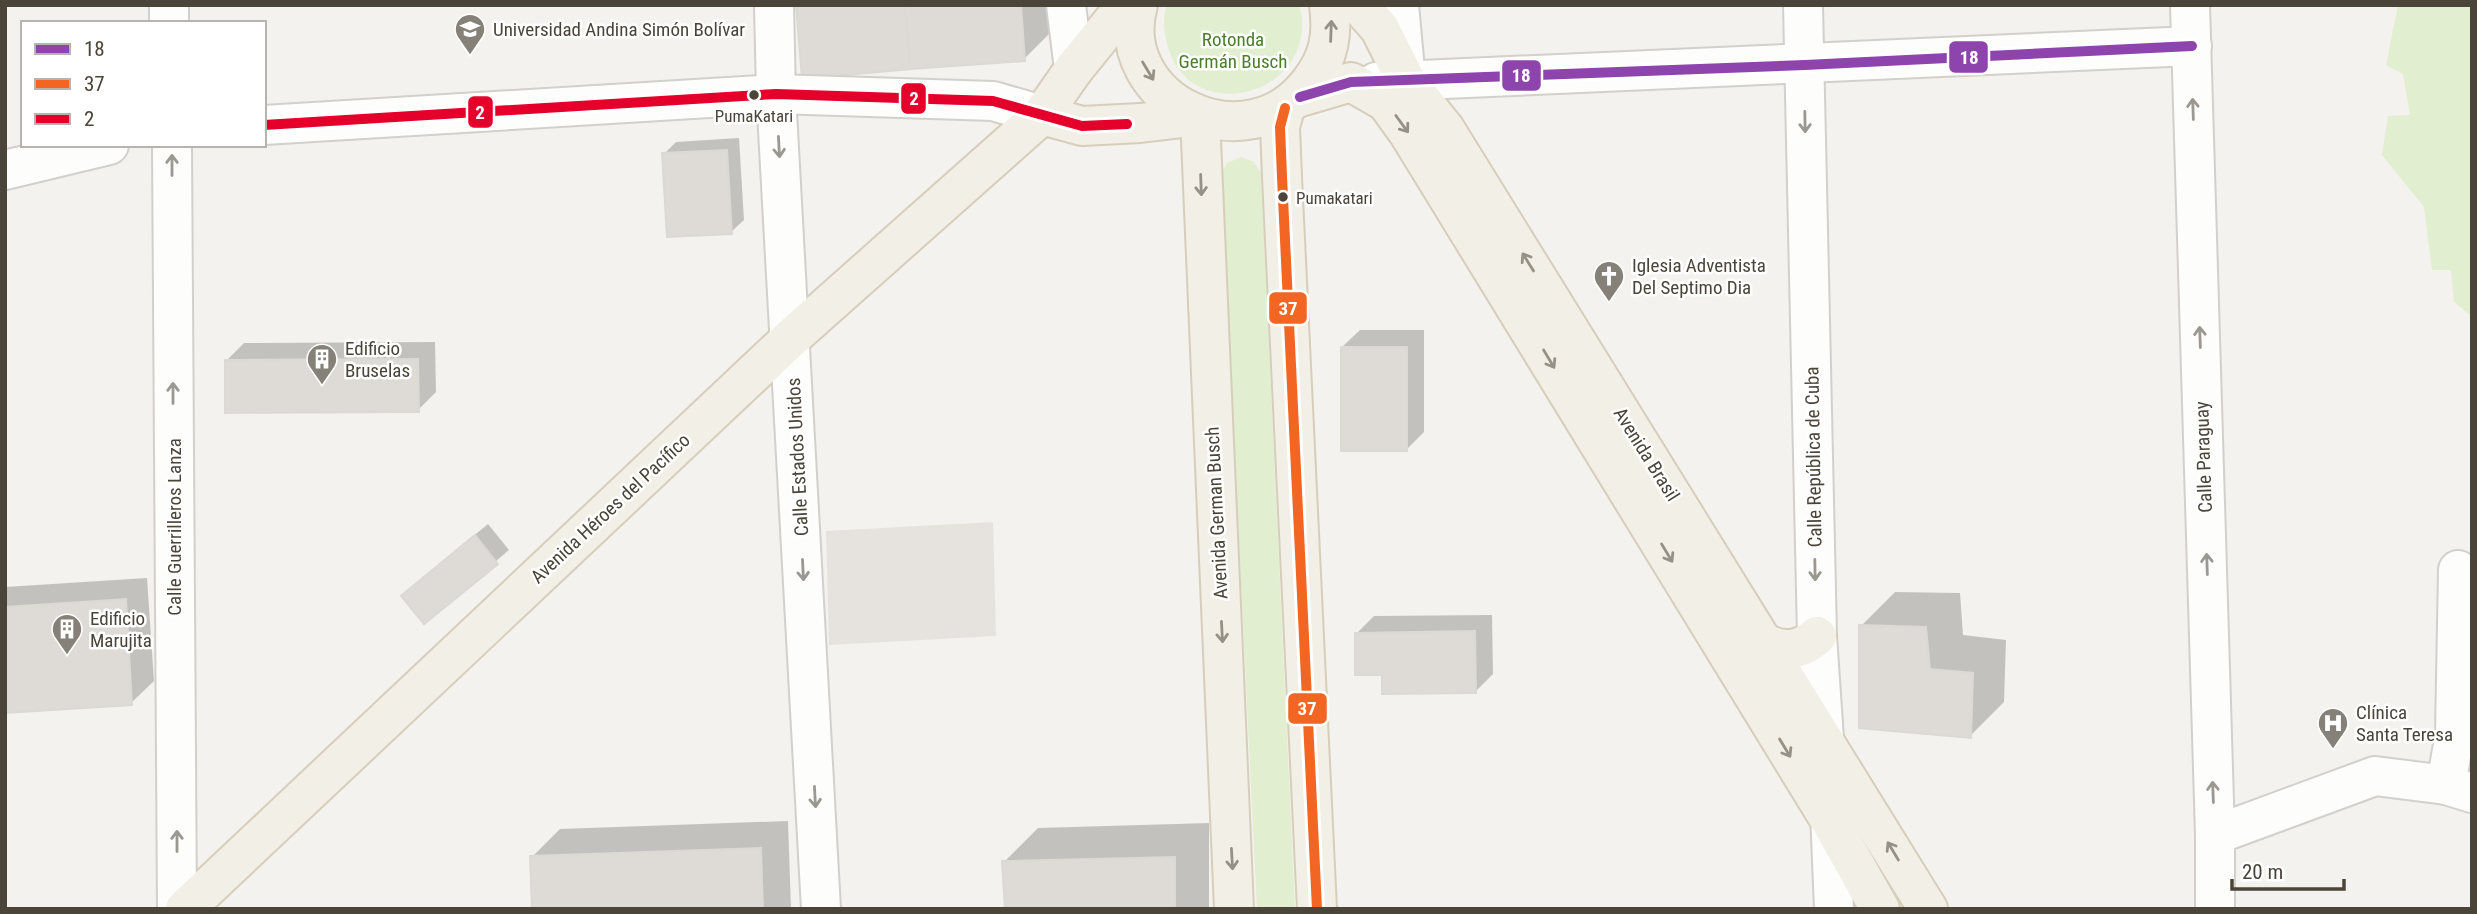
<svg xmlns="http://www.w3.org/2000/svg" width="2477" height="914" viewBox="0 0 2477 914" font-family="'Roboto Condensed',sans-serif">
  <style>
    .green { fill: #e1eecf }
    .parking { fill: #e6e3df }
    .shadow { fill: #0003 }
    .building { fill: #dedbd6; stroke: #dcd9d4; stroke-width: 2 }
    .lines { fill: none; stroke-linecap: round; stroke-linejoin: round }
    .minor-casing { stroke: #d2d0cb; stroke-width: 42 }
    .major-casing { stroke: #d6cebb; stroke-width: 42 }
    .minor { stroke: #fdfdfc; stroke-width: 38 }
    .major { stroke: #f2efe6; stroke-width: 38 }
    .bus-1-casing { stroke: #fff; stroke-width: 16 }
    .bus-2-casing { stroke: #fff; stroke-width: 16 }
    .bus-3-casing { stroke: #fff; stroke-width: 16 }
    .bus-1 { stroke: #8e44ad; stroke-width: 10 }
    .bus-2 { stroke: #f26522; stroke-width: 10 }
    .bus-3 { stroke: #e4002b; stroke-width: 10 }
    .oneway { stroke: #969187 }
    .oneway2 { stroke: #9b9791 }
    .bus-dot { fill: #4b4439; stroke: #fff; stroke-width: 2.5 }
    .labels { text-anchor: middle; stroke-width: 5; stroke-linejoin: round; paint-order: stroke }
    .bus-label { font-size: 17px; fill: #4b4439; stroke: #fff }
    .poi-label { font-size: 19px; fill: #4b4439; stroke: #fff; text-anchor: start }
    .park-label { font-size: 19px; fill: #4a7f2a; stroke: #fff }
    .street-label { font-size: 19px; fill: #4b4439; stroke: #fff }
    .line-badge { stroke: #fff; stroke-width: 2.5 }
    .badge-label { font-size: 19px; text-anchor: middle; font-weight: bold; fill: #fff }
  </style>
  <rect width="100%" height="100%" fill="#f4f2ee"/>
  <g class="green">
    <path d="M 1167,5 L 1299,5 C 1303,17 1303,30 1300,42 C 1282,106 1186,114 1168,47 C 1164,33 1162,19 1167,5 Z"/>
    <polygon points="2398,5 2472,5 2472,317 2454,302 2451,270 2432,270 2424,207 2382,155 2388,116 2410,115 2403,74 2386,65"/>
    <polygon points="1241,157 1254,162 1261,173 1295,909 1257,909 1221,174 1227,163"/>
  </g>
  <polygon class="parking" points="993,522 996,636 829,645 826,531"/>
  <g class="shadow">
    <polygon points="798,5 1056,5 1058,25 1024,59"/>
    <polygon points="739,138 744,220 731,232 664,154 676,142"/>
    <polygon points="1360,330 1424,330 1424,432 1407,449 1342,347"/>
    <polygon points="435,342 436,392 418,410 226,361 244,343"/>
    <polygon points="488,524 509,550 424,622 415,584"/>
    <polygon points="147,578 154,681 131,703 5,711 5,587"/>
    <polygon points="1895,592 1960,593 1963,635 2006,640 2004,702 1970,736 1861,626"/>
    <polygon points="1492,615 1493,674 1475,692 1384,673 1357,633 1374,616"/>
    <polygon points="788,821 791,909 534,909 532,857 560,829"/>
    <polygon points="1209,823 1209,909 1006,909 1004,862 1038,828"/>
  </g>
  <g class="building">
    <polygon points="796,5 905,5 911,69 802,79"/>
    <polygon points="905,5 1021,5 1025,61 911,69"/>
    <polygon points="727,150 732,234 667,237 662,153"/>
    <rect x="1341" y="347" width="66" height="104"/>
    <polygon points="418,359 419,412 225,413 225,360"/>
    <polygon points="475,535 498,564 424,624 401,596"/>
    <polygon points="126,599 132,705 5,713 5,607"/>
    <polygon points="1859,625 1926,627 1930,669 1973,673 1971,738 1859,728"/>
    <polygon points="1475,631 1476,693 1382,694 1382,675 1355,675 1355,633"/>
    <polygon points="761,848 763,909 532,909 530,856"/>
    <polygon points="1175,857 1175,909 1005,909 1002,861"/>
  </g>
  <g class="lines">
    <g class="minor-casing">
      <g id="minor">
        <polyline points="169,5 169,23"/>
        <polyline points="774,5 776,94 821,909"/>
        <polyline points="1066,5 1074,69"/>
        <polyline points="1399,5 1406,81"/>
        <polyline points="1803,5 1817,636 1825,753"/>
        <polyline points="2190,5 2215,835 2215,909"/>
        <polyline points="1376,82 2192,46"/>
        <polyline points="264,125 776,94 993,101 1042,115"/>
        <polyline points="172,145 177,909"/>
        <polyline points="5,170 109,145"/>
        <polyline points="2446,785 2455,733 2458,570"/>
        <polyline points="1830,813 1834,909"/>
        <polyline points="2215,835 2375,776 2446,785 2472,793"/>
      </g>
    </g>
    <g class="major-casing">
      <g id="major">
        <path d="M 1138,5 C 1111,100 1247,168 1311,81 C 1329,57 1333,35 1329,5"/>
        <polyline points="1359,5 1380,29 1406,81 1445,129 1928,909"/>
        <polyline points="1300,97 1351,82 1386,102 1409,134 1831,822 1880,909"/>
        <polyline points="1285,108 1280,127 1282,177 1317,909"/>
        <polyline points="1042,115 1082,126 1140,123 1200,116"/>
        <polyline points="1200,116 1234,909"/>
        <path d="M 1767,644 C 1786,653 1801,650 1817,636"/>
        <polyline points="185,909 791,338 1042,115 1074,69 1126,5"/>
      </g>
    </g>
    <use href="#minor" class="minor"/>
    <use href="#major" class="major"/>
    <g class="bus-1-casing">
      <polyline id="bus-1" points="1300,97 1351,82 1805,65 2192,46"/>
    </g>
    <g class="bus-2-casing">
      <polyline id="bus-2" points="1285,108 1280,127 1282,177 1317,909"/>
    </g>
    <g class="bus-3-casing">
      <polyline id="bus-3" points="264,125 776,94 993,101 1082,126 1127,124"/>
    </g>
    <use href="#bus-1" class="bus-1"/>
    <use href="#bus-2" class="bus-2"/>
    <use href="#bus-3" class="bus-3"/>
  </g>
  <defs><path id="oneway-shaft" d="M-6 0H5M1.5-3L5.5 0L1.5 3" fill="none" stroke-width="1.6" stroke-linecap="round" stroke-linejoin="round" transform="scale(1.75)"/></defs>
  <g class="oneway">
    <use href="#oneway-shaft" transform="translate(1331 31) rotate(-88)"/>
    <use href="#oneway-shaft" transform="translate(1148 71) rotate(59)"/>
    <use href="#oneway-shaft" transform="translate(1402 124) rotate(54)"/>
    <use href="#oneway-shaft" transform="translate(1201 185) rotate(88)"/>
    <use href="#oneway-shaft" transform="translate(1528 262) rotate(-122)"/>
    <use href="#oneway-shaft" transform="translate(1549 359) rotate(59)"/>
    <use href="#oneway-shaft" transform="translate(1667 553) rotate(59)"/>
    <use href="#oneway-shaft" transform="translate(1222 632) rotate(87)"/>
    <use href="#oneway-shaft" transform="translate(1785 748) rotate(59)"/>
    <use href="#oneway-shaft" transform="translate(1893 851) rotate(-121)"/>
    <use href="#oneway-shaft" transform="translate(1232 859) rotate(87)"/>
  </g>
  <g class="oneway2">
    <use href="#oneway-shaft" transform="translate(2193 109) rotate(-92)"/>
    <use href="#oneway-shaft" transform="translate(1805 122) rotate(89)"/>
    <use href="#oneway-shaft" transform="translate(779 147) rotate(87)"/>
    <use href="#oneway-shaft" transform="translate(172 165) rotate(-90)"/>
    <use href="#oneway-shaft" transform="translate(2200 337) rotate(-92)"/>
    <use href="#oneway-shaft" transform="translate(173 393) rotate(-90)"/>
    <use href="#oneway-shaft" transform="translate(2207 564) rotate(-92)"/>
    <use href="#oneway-shaft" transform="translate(803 570) rotate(87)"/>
    <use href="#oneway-shaft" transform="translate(1815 570) rotate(89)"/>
    <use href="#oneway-shaft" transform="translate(2213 792) rotate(-92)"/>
    <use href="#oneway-shaft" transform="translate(815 797) rotate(87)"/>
    <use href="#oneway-shaft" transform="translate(177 841) rotate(-90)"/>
  </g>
  <defs>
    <g id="university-pin" transform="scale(1.575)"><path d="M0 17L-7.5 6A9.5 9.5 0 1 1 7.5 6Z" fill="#868178" stroke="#fff"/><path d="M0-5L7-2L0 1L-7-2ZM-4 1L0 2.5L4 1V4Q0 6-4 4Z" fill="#fff"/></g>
    <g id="church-pin" transform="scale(1.575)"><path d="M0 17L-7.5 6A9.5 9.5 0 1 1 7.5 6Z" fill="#868178" stroke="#fff"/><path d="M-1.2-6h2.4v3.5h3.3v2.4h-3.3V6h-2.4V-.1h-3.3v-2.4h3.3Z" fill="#fff"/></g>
    <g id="building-pin" transform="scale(1.575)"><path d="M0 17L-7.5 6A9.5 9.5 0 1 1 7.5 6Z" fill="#868178" stroke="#fff"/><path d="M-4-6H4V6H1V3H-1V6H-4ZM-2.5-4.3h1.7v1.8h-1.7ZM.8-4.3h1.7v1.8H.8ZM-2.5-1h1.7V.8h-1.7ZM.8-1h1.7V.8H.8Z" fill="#fff"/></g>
    <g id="hospital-pin" transform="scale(1.575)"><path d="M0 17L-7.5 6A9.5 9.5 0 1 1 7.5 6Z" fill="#868178" stroke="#fff"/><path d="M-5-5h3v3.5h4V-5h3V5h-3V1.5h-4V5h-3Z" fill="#fff"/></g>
  </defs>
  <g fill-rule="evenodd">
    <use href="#university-pin" x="470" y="29"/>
    <use href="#church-pin" x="1609" y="276"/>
    <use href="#building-pin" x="322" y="359"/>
    <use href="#building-pin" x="67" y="629"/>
    <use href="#hospital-pin" x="2333" y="723"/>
  </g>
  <g class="bus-dot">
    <circle cx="754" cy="95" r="6"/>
    <circle cx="1283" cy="197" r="6"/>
  </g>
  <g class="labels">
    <g class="bus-label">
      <text x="754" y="122">PumaKatari</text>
      <text x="1296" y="204" text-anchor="start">Pumakatari</text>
    </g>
    <g class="poi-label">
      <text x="493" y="36">Universidad Andina Simón Bolívar</text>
      <text x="1632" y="272">Iglesia Adventista<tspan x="1632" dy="22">Del Septimo Dia</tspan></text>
      <text x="345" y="355">Edificio<tspan x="345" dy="22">Bruselas</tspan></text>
      <text x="90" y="625">Edificio<tspan x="90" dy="22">Marujita</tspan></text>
      <text x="2356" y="719">Clínica<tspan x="2356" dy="22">Santa Teresa</tspan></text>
    </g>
    <g class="park-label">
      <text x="1233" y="46">Rotonda<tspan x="1233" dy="22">Germán Busch</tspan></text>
    </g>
    <g class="street-label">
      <text transform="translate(1647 454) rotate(58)" y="7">Avenida Brasil</text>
      <text transform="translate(797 457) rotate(-93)" y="7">Calle Estados Unidos</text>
      <text transform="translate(1813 457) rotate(-91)" y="7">Calle República de Cuba</text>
      <text transform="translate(2203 457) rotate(-92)" y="7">Calle Paraguay</text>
      <text transform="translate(610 508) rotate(-43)" y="7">Avenida Héroes del Pacífico</text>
      <text transform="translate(1216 513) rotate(-93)" y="7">Avenida German Busch</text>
      <text transform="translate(174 527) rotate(-90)" y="7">Calle Guerrilleros Lanza</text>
    </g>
  </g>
  <g class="line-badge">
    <rect x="1948" y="40" width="41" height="34" rx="7" fill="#8e44ad"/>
    <rect x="1501" y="59" width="41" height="33" rx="7" fill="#8e44ad"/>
    <rect x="900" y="82" width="27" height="33" rx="7" fill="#e4002b"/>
    <rect x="467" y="95" width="27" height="34" rx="7" fill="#e4002b"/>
    <rect x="1268" y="291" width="40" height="34" rx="7" fill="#f26522"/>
    <rect x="1287" y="692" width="41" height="33" rx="7" fill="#f26522"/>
  </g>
  <g class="badge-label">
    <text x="1969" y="64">18</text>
    <text x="1521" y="82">18</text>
    <text x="914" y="105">2</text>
    <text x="480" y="119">2</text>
    <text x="1288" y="315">37</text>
    <text x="1307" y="715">37</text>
  </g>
  <rect width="2477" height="914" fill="none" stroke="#4b4439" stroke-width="14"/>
  <rect x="21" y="21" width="245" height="126" fill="#ffffff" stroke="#b7b4b0" stroke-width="2"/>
  <rect x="35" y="44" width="35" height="10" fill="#8e44ad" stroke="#b7b4b0" stroke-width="2"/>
  <text x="84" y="56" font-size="21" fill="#4b4439">18</text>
  <rect x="35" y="79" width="35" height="10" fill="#f26522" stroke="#b7b4b0" stroke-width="2"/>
  <text x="84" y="91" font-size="21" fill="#4b4439">37</text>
  <rect x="35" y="114" width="35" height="10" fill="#e4002b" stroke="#b7b4b0" stroke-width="2"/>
  <text x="84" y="126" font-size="21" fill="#4b4439">2</text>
  <path d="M2232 879v10h112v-10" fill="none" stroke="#4b4439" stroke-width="3.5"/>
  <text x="2242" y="879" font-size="21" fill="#4b4439" stroke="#ffffff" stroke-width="5" paint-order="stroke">20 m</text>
</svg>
